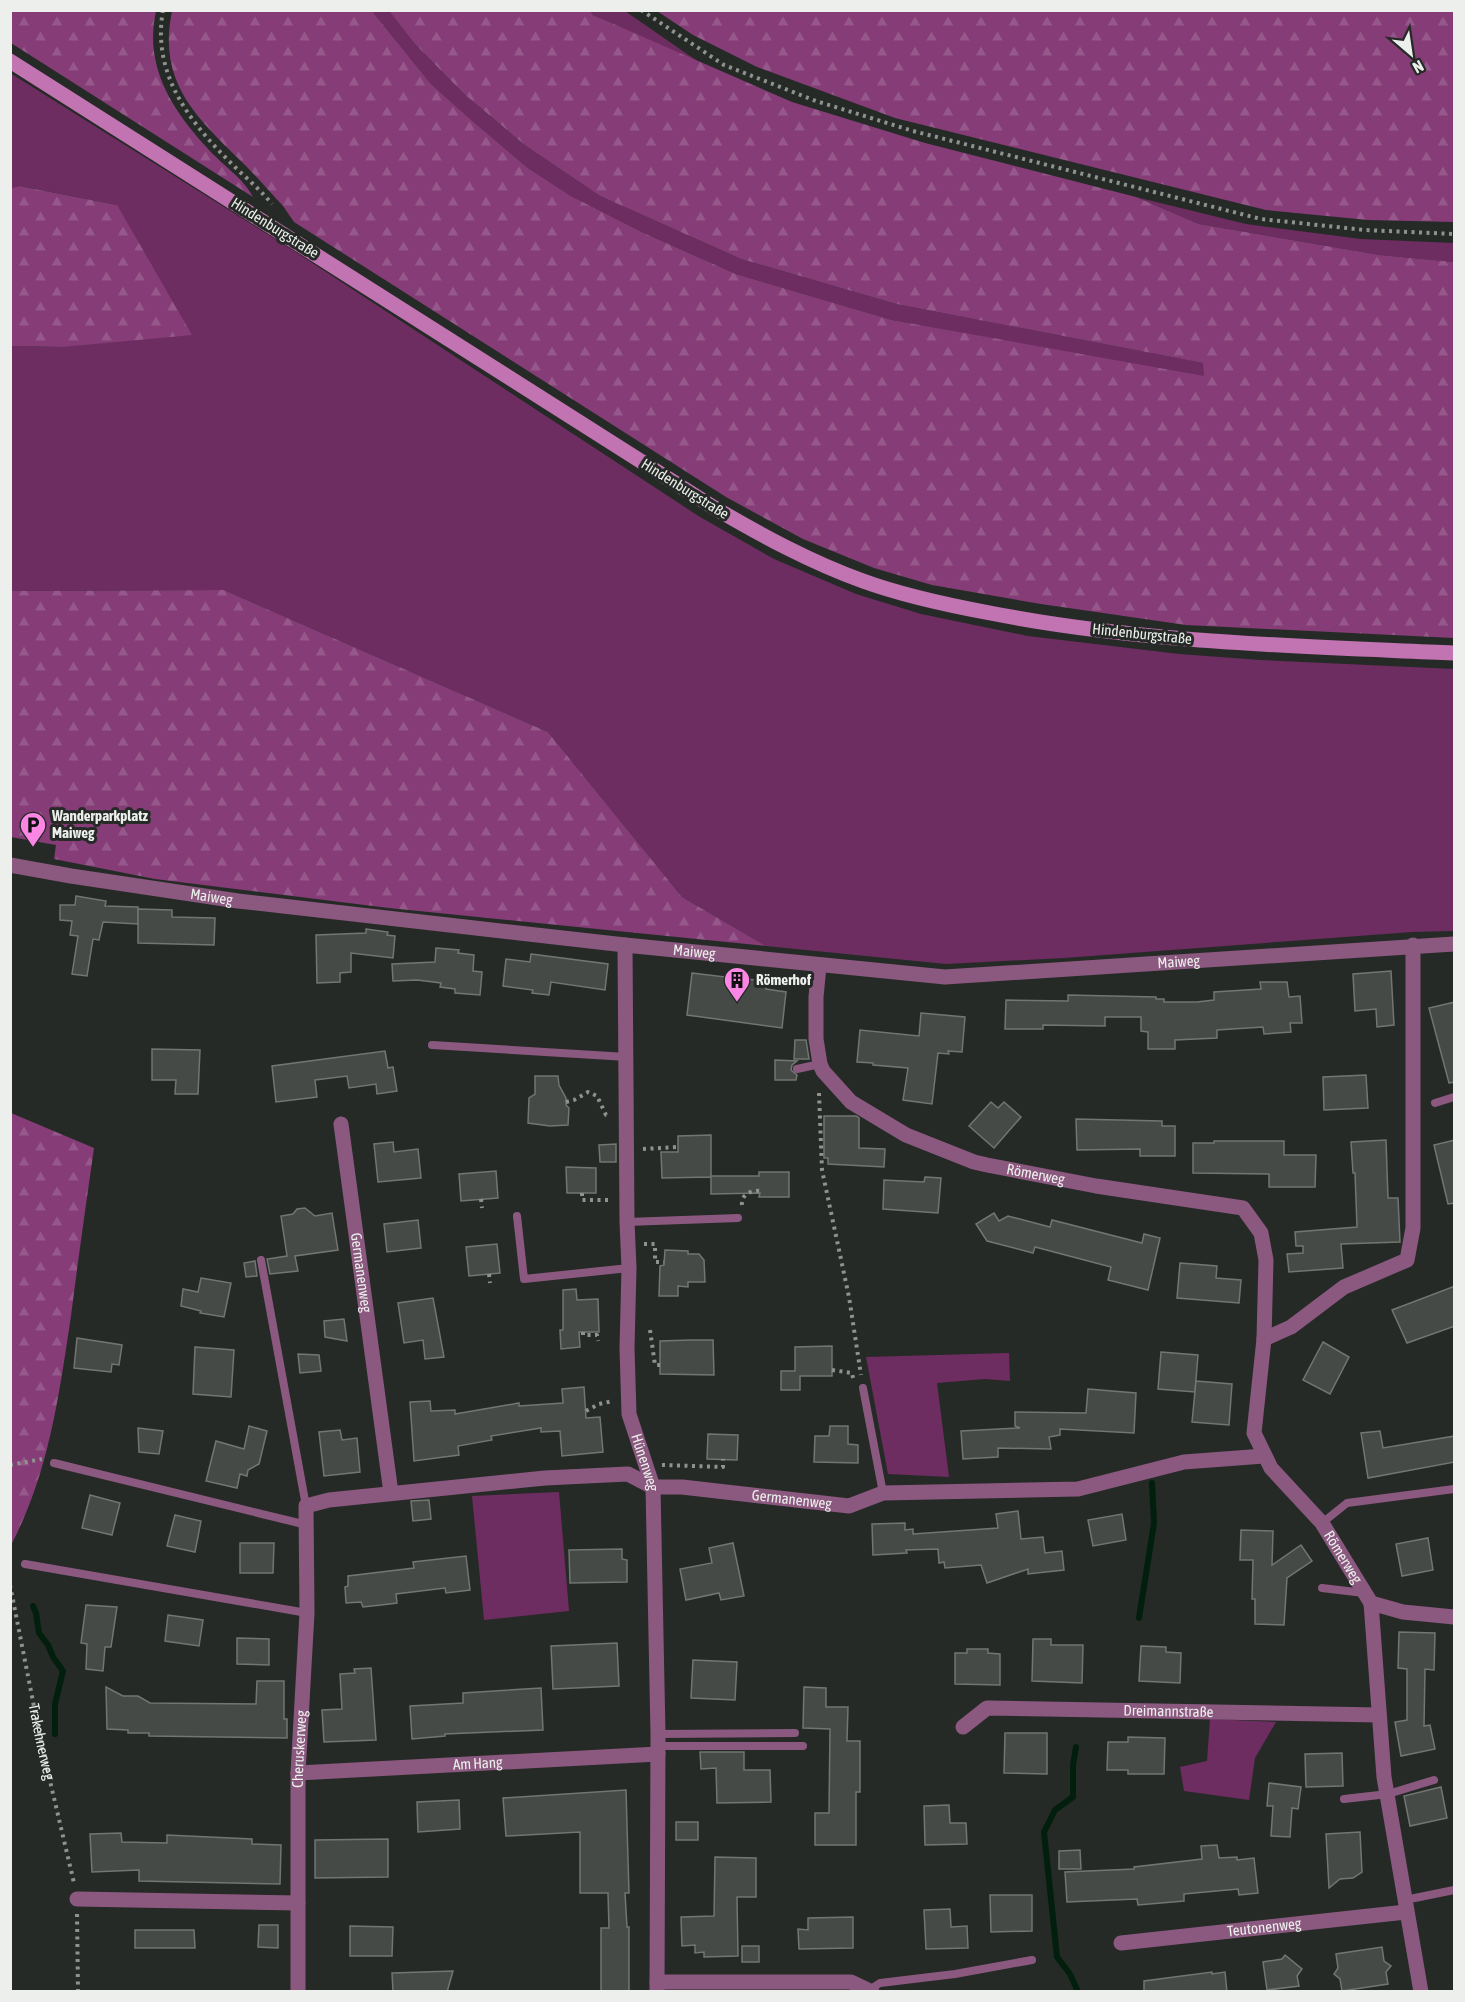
<svg xmlns="http://www.w3.org/2000/svg" width="1465" height="2002" viewBox="0 0 1465 2002" font-family="'Asap Condensed',sans-serif">
  <style>
    .grass { fill: #6d2d61 }
    .forest { fill: url(#forest-firs) }
    .lines { fill: none; stroke-linecap: round; stroke-linejoin: round }
    .stream { stroke: #021e0c; stroke-width: 6 }
    .building { fill: #454a46; stroke: #717672; stroke-width: 1.5 }
    .path { stroke: #8f928f; stroke-width: 4; stroke-dasharray: 3 4.5; stroke-linecap: butt }
    .service { stroke: #8b597f; stroke-width: 8 }
    .minor { stroke: #8b597f; stroke-width: 15 }
    .secondary { stroke: #c273b1; stroke-width: 15 }
    .labels { text-anchor: middle; stroke-width: 6; stroke-linejoin: round; paint-order: stroke }
    .street-label { font-size: 15px; fill: #ecefec; stroke: #262a27 }
    .poi-label { font-size: 15px; font-weight: bold; fill: #ecefec; stroke: #262a27; text-anchor: start }
  </style>
  <defs>
    <pattern id="forest-firs" width="22" height="20" patternUnits="userSpaceOnUse" patternTransform="scale(1.5)"><rect width="22" height="20" fill="#853c77"/><path d="M5 1l3.5 6h-7zM16 11l3.5 6h-7z" fill="#96588a"/></pattern>
  </defs>
  <rect width="100%" height="100%" fill="#262a27"/>
  <g class="grass">
    <polygon points="372,11 389,11 414,43 464,94 526,146 600,196 741,259 896,304 1204,363 1204,377 892,320 736,274 644,233 571,196 528,168 477,125 431,84"/>
    <polygon points="590,11 625,11 703,65 593,15"/>
    <polygon points="10,73 291,249 700,517 774,559 856,594 921,614 1028,636 1179,654 1260,660 1454,669 1454,931 1412,932 1064,958 946,964 766,946 682,897 548,732 224,590 11,591 11,346 62,347 117,205 21,186 11,188"/>
    <polygon points="1136,197 1246,224 1361,239 1454,243 1454,262 1380,255 1199,224"/>
    <polygon points="1009,1353 1010,1381 985,1379 937,1383 949,1477 888,1474 866,1357"/>
    <polygon points="559,1492 569,1611 484,1620 472,1496"/>
    <polygon points="1210,1719 1276,1722 1255,1758 1249,1800 1184,1791 1180,1767 1207,1761"/>
  </g>
  <g class="forest">
    <path d="M 10,11 L 156,11 C 143,70 176,116 216,157 C 229,170 244,180 253,197 L 11,43 Z"/>
    <path d="M 172,11 L 372,11 L 431,84 L 477,125 L 528,168 L 571,196 L 644,233 L 736,274 L 892,320 L 1204,376 L 1203,363 L 896,304 L 741,259 L 600,196 L 526,146 L 464,94 L 414,43 L 389,11 L 590,11 L 593,15 L 792,102 L 925,143 L 1136,197 L 1199,224 L 1380,255 L 1454,262 L 1454,638 L 1186,625 L 1041,604 L 932,585 L 874,568 L 803,539 L 726,497 L 294,222 L 283,206 C 270,192 258,178 245,165 C 197,118 157,83 172,11 Z"/>
    <polygon points="657,11 1454,11 1454,222 1368,220 1266,210 895,118 757,67 693,35"/>
    <polygon points="20,186 117,205 192,335 62,347 11,346 11,188"/>
    <polygon points="224,590 548,732 682,897 766,946 389,908 155,879 54,859 56,845 11,837 11,591"/>
    <path d="M 11,1113 L 94,1148 C 86,1204 78,1260 71,1316 C 59,1395 49,1473 11,1545 Z"/>
  </g>
  <g class="lines">
    <g class="stream">
      <polyline points="33,1606 36,1613 39,1633 48,1645 53,1657 63,1671 55,1704 55,1734"/>
      <polyline points="1139,1618 1154,1523 1152,1483"/>
      <polyline points="1076,1747 1073,1765 1073,1797 1055,1810 1044,1832 1057,1957 1070,1974 1078,1992"/>
    </g>
  </g>
  <g class="building">
    <polygon points="76,896 106,901 105,906 138,907 138,924 103,922 99,940 93,939 87,976 72,974 78,936 70,935 72,921 60,920 60,905 75,905"/>
    <polygon points="138,909 172,910 172,917 215,918 214,945 138,943"/>
    <polygon points="366,929 388,932 387,935 395,936 393,958 351,953 351,972 340,973 340,982 317,983 316,935 366,933"/>
    <polygon points="436,948 459,950 458,953 474,955 473,971 482,972 480,995 455,993 455,989 440,987 441,983 417,980 393,981 392,964 435,962"/>
    <polygon points="531,954 608,964 605,990 551,982 549,995 532,993 533,990 503,986 506,959 530,962"/>
    <polygon points="1391,971 1394,1025 1377,1027 1376,1009 1355,1011 1353,974"/>
    <polygon points="692,973 725,977 726,974 748,976 748,979 767,982 766,989 786,992 782,1028 687,1015"/>
    <polygon points="1260,982 1287,982 1289,997 1300,996 1302,1023 1290,1023 1291,1032 1264,1034 1263,1027 1217,1030 1217,1038 1175,1040 1175,1049 1148,1049 1148,1032 1141,1031 1141,1017 1105,1017 1105,1026 1043,1025 1043,1029 1005,1029 1006,1000 1068,1001 1068,995 1156,997 1156,999 1164,999 1164,1002 1197,1002 1214,1000 1214,992 1261,989"/>
    <polygon points="1455,1002 1455,1082 1449,1083 1429,1008"/>
    <polygon points="921,1013 965,1017 962,1052 948,1051 949,1054 938,1053 932,1104 903,1100 908,1068 873,1065 873,1063 857,1062 860,1030 919,1036"/>
    <polygon points="795,1040 806,1040 809,1059 794,1059"/>
    <polygon points="152,1049 200,1050 198,1094 175,1094 176,1080 152,1080"/>
    <polygon points="385,1051 388,1068 393,1067 397,1091 377,1094 376,1084 349,1088 347,1076 315,1080 317,1097 276,1102 272,1066"/>
    <polygon points="775,1060 797,1061 792,1065 791,1070 797,1075 796,1080 775,1080"/>
    <polygon points="1366,1075 1368,1108 1324,1110 1323,1077"/>
    <polygon points="535,1076 558,1076 559,1085 566,1098 566,1105 569,1108 568,1125 550,1126 528,1123 529,1098 535,1094"/>
    <polygon points="991,1102 998,1108 1004,1102 1021,1117 994,1148 969,1126"/>
    <polygon points="824,1116 856,1116 859,1118 859,1148 885,1149 884,1167 828,1164 828,1158 824,1158"/>
    <polygon points="1076,1119 1162,1121 1162,1126 1175,1126 1175,1156 1140,1156 1140,1149 1077,1150"/>
    <polygon points="711,1135 711,1176 759,1176 759,1172 789,1172 789,1197 759,1197 760,1193 711,1194 711,1177 662,1178 661,1152 678,1152 678,1136"/>
    <polygon points="1386,1140 1388,1198 1398,1198 1400,1242 1341,1244 1343,1268 1289,1272 1287,1254 1303,1253 1303,1246 1296,1246 1295,1232 1357,1227 1355,1173 1353,1173 1351,1142"/>
    <polygon points="1455,1140 1455,1203 1448,1204 1434,1145"/>
    <polygon points="1214,1141 1284,1141 1284,1155 1316,1155 1315,1187 1269,1187 1269,1174 1193,1173 1193,1143 1214,1143"/>
    <polygon points="393,1142 394,1152 418,1149 421,1178 378,1182 374,1144"/>
    <polygon points="616,1144 616,1162 600,1162 599,1145"/>
    <polygon points="566,1167 596,1168 596,1193 567,1193"/>
    <polygon points="496,1171 498,1198 461,1201 459,1174"/>
    <polygon points="925,1177 941,1178 938,1213 883,1209 884,1180 924,1182"/>
    <polygon points="305,1208 315,1216 332,1213 338,1250 295,1256 298,1271 270,1274 267,1259 287,1256 281,1216 293,1214 297,1209"/>
    <polygon points="994,1213 999,1221 1008,1216 1050,1227 1052,1220 1142,1243 1144,1234 1160,1238 1148,1290 1108,1280 1111,1267 1035,1247 1033,1253 987,1241 976,1224"/>
    <polygon points="418,1220 421,1248 387,1252 384,1224"/>
    <polygon points="497,1244 500,1273 469,1276 466,1247"/>
    <polygon points="665,1250 688,1251 688,1254 699,1254 704,1260 705,1282 688,1282 688,1287 678,1286 678,1296 659,1296 660,1266 664,1265"/>
    <polygon points="255,1261 257,1276 246,1277 244,1263"/>
    <polygon points="1180,1263 1217,1266 1216,1278 1241,1280 1239,1303 1177,1298"/>
    <polygon points="201,1278 231,1283 224,1317 200,1313 201,1311 181,1306 183,1289 198,1292"/>
    <polygon points="1455,1286 1455,1326 1407,1343 1392,1310"/>
    <polygon points="576,1289 577,1300 598,1299 599,1332 579,1332 580,1347 561,1349 560,1330 563,1330 563,1290"/>
    <polygon points="433,1298 444,1357 425,1359 423,1340 404,1343 398,1303"/>
    <polygon points="344,1319 347,1341 325,1337 324,1321"/>
    <polygon points="77,1338 122,1345 119,1365 112,1364 111,1372 74,1368"/>
    <polygon points="691,1340 713,1340 714,1375 660,1374 660,1341"/>
    <polygon points="1323,1342 1349,1357 1330,1394 1303,1380"/>
    <polygon points="832,1346 832,1376 800,1376 800,1390 781,1390 781,1371 795,1371 795,1347"/>
    <polygon points="195,1347 234,1350 231,1397 193,1394"/>
    <polygon points="1161,1352 1198,1355 1195,1392 1158,1389"/>
    <polygon points="298,1354 319,1355 321,1371 300,1373"/>
    <polygon points="1196,1381 1232,1384 1229,1425 1192,1422"/>
    <polygon points="584,1387 586,1418 600,1417 603,1452 562,1456 560,1431 541,1432 541,1428 491,1436 492,1440 458,1446 459,1455 414,1461 410,1402 430,1401 431,1411 455,1410 455,1414 519,1403 519,1406 563,1403 562,1389"/>
    <polygon points="1088,1389 1136,1393 1134,1433 1060,1429 1060,1435 1049,1437 1051,1449 998,1448 998,1457 963,1459 961,1431 1020,1428 1015,1426 1015,1412 1086,1413"/>
    <polygon points="249,1426 267,1431 259,1464 248,1470 247,1476 240,1474 237,1488 206,1481 216,1441 244,1449"/>
    <polygon points="830,1426 848,1426 848,1444 858,1445 858,1463 814,1462 815,1436 829,1436"/>
    <polygon points="138,1428 163,1431 159,1454 139,1452"/>
    <polygon points="340,1430 342,1440 357,1438 360,1472 324,1476 319,1432"/>
    <polygon points="1380,1431 1383,1448 1455,1436 1455,1462 1368,1478 1361,1433"/>
    <polygon points="708,1434 738,1435 737,1460 707,1459"/>
    <polygon points="90,1495 120,1503 112,1535 82,1528"/>
    <polygon points="429,1500 431,1519 413,1521 411,1501"/>
    <polygon points="1018,1511 1021,1539 1043,1537 1045,1553 1062,1551 1064,1570 1028,1574 1028,1569 987,1583 981,1565 945,1568 944,1562 939,1563 938,1549 906,1550 907,1553 873,1555 872,1524 905,1523 905,1530 913,1529 913,1534 998,1528 996,1514"/>
    <polygon points="1122,1514 1126,1540 1093,1546 1088,1520"/>
    <polygon points="175,1515 201,1521 195,1552 167,1546"/>
    <polygon points="1241,1530 1273,1531 1272,1565 1301,1545 1312,1561 1287,1578 1284,1625 1255,1624 1255,1599 1252,1599 1253,1560 1240,1560"/>
    <polygon points="1428,1538 1433,1570 1402,1576 1396,1544"/>
    <polygon points="240,1543 274,1543 273,1573 240,1573"/>
    <polygon points="733,1543 744,1596 721,1600 719,1593 686,1600 680,1569 712,1563 709,1548"/>
    <polygon points="622,1549 622,1559 627,1560 627,1582 570,1583 569,1550"/>
    <polygon points="466,1556 470,1590 446,1593 445,1588 396,1594 397,1603 381,1605 363,1607 361,1602 346,1603 345,1587 348,1586 348,1576 414,1568 413,1562"/>
    <polygon points="86,1605 117,1607 111,1647 105,1647 103,1671 86,1669 87,1644 81,1643"/>
    <polygon points="168,1615 203,1620 199,1646 165,1641"/>
    <polygon points="1399,1632 1435,1633 1434,1670 1425,1669 1424,1726 1430,1725 1435,1749 1401,1756 1395,1722 1407,1720 1407,1669 1398,1668"/>
    <polygon points="237,1638 269,1639 269,1665 237,1664"/>
    <polygon points="1033,1639 1051,1639 1051,1645 1083,1645 1082,1683 1032,1681"/>
    <polygon points="617,1643 619,1686 553,1689 551,1646"/>
    <polygon points="1141,1646 1166,1647 1166,1652 1181,1653 1180,1683 1139,1681"/>
    <polygon points="967,1649 988,1649 988,1653 1000,1654 1000,1685 955,1684 955,1653 967,1653"/>
    <polygon points="693,1660 737,1662 735,1700 691,1698"/>
    <polygon points="371,1668 376,1740 324,1742 322,1710 342,1709 340,1674 355,1673 354,1669"/>
    <polygon points="257,1681 284,1681 284,1719 287,1719 287,1738 149,1736 149,1733 128,1733 128,1730 107,1729 106,1687 123,1696 138,1696 150,1703 256,1704"/>
    <polygon points="804,1687 826,1688 826,1707 848,1707 847,1741 860,1741 860,1792 856,1792 856,1845 815,1845 815,1813 829,1813 830,1729 803,1728"/>
    <polygon points="541,1688 543,1730 445,1734 445,1736 412,1739 410,1706 463,1703 463,1693"/>
    <polygon points="1005,1733 1047,1733 1047,1774 1004,1773"/>
    <polygon points="1128,1737 1165,1738 1164,1774 1128,1774 1128,1770 1107,1770 1108,1742 1128,1742"/>
    <polygon points="700,1752 744,1752 744,1770 770,1770 771,1802 717,1803 716,1768 701,1769"/>
    <polygon points="1342,1753 1343,1786 1306,1787 1305,1754"/>
    <polygon points="1269,1783 1301,1787 1298,1809 1292,1808 1290,1837 1271,1836 1273,1806 1267,1806"/>
    <polygon points="1441,1787 1447,1818 1410,1826 1404,1796"/>
    <polygon points="626,1790 629,1893 625,1893 627,1927 629,1927 629,1992 601,1992 601,1928 609,1928 608,1893 580,1893 580,1832 506,1836 503,1798"/>
    <polygon points="459,1800 460,1829 418,1832 417,1802"/>
    <polygon points="949,1805 950,1823 966,1823 967,1844 925,1845 924,1806"/>
    <rect x="676" y="1822" width="22" height="18"/>
    <polygon points="1360,1832 1362,1872 1353,1878 1340,1879 1329,1888 1326,1834"/>
    <polygon points="121,1833 122,1842 167,1843 167,1835 252,1839 252,1844 281,1845 280,1884 139,1881 139,1870 92,1872 90,1834"/>
    <polygon points="388,1839 388,1877 315,1878 315,1840"/>
    <polygon points="1217,1845 1219,1858 1237,1857 1237,1860 1254,1858 1258,1893 1239,1895 1238,1889 1184,1894 1184,1901 1138,1905 1137,1899 1067,1902 1065,1872 1134,1869 1134,1867 1202,1859 1201,1846"/>
    <polygon points="1080,1850 1081,1869 1059,1869 1059,1851"/>
    <polygon points="715,1857 756,1858 756,1897 737,1897 738,1956 704,1957 704,1952 695,1953 695,1945 682,1946 681,1917 714,1916"/>
    <polygon points="990,1895 1032,1895 1032,1931 991,1932"/>
    <polygon points="950,1909 951,1927 967,1926 968,1948 926,1949 924,1910"/>
    <polygon points="853,1917 853,1948 799,1949 798,1929 808,1930 808,1918"/>
    <polygon points="259,1925 278,1925 278,1948 258,1947"/>
    <polygon points="350,1926 393,1927 392,1956 350,1956"/>
    <polygon points="135,1930 194,1930 195,1948 135,1948"/>
    <rect x="742" y="1946" width="17" height="16"/>
    <polygon points="1382,1947 1384,1961 1391,1966 1386,1972 1388,1984 1342,1991 1340,1979 1334,1974 1338,1968 1336,1954"/>
    <polygon points="1285,1955 1302,1969 1297,1976 1299,1986 1267,1990 1263,1962 1282,1959"/>
    <polygon points="453,1971 447,1992 393,1992 392,1973"/>
    <polygon points="1212,1972 1212,1974 1225,1972 1227,1992 1144,1992 1144,1981"/>
  </g>
  <g class="lines">
    <g class="path">
      <path d="M 163,10 C 151,78 194,127 239,171 C 251,182 262,192 272,204"/>
      <polyline points="641,10 724,65 816,101 913,131 1261,219 1365,230 1454,234"/>
      <polyline points="819,1093 822,1170 849,1297 861,1375"/>
      <polyline points="566,1102 574,1100 588,1092 597,1096 606,1115 609,1115"/>
      <polyline points="643,1149 678,1147"/>
      <polyline points="582,1193 582,1200 612,1200"/>
      <polyline points="481,1199 482,1208"/>
      <path d="M 742,1205 C 741,1195 750,1190 760,1191"/>
      <polyline points="644,1244 655,1244 655,1262 664,1262"/>
      <polyline points="489,1274 490,1283"/>
      <polyline points="650,1330 655,1365 660,1365"/>
      <polyline points="583,1332 583,1335 597,1335 598,1341"/>
      <polyline points="832,1370 852,1373 853,1378"/>
      <polyline points="586,1411 599,1404 613,1401"/>
      <polyline points="10,1465 42,1459"/>
      <polyline points="662,1465 723,1467 723,1459"/>
      <path id="s1" d="M 10,1585 L 42,1747 L 74,1883"/>
      <polyline points="77,1914 78,1992"/>
    </g>
    <g class="service">
      <polyline points="432,1045 627,1057"/>
      <polyline points="797,1069 820,1064"/>
      <polyline points="1435,1103 1454,1097"/>
      <polyline points="517,1216 524,1279 629,1268"/>
      <polyline points="627,1222 738,1218"/>
      <polyline points="261,1260 306,1506"/>
      <polyline points="863,1388 883,1493"/>
      <polyline points="54,1463 307,1525"/>
      <polyline points="1322,1523 1347,1503 1454,1489"/>
      <polyline points="25,1564 307,1613"/>
      <polyline points="1322,1588 1364,1593"/>
      <polyline points="658,1734 795,1733"/>
      <polyline points="658,1746 803,1746"/>
      <polyline points="1344,1799 1388,1794 1434,1780"/>
      <polyline points="1405,1900 1454,1890"/>
      <polyline points="869,1990 880,1983 955,1974 1032,1960"/>
    </g>
    <g class="minor">
      <path id="s2" d="M 10,865 L 71,876 L 238,901 L 625,945 L 945,977 L 1454,944"/>
      <path id="s3" d="M 625,945 L 627,1222 L 629,1268 L 627,1348 L 629,1414 L 653,1487 L 658,1734 L 657,1992"/>
      <path id="s4" d="M 819,966 L 816,997 L 816,1039 L 820,1064 L 823,1071 L 851,1102 L 906,1135 L 974,1162 L 987,1165 L 1096,1186 L 1243,1208 L 1261,1233 L 1266,1260 L 1264,1339 L 1254,1433 L 1271,1468 L 1322,1523 L 1371,1603 L 1403,1612 L 1454,1617"/>
      <path id="s5" d="M 341,1124 L 391,1493"/>
      <polyline points="1264,1339 1291,1327 1344,1287 1407,1260 1413,1228 1413,945"/>
      <polyline points="1371,1603 1384,1777 1421,1992"/>
      <path id="s6" d="M 963,1727 L 987,1708 L 1379,1715"/>
      <path id="s7" d="M 298,1773 L 658,1754"/>
      <polyline points="77,1899 298,1903"/>
      <path id="s8" d="M 1121,1943 L 1406,1912"/>
      <polyline points="657,1982 851,1982 872,1992"/>
      <path id="s9" d="M 298,1992 L 298,1773 L 307,1613 L 306,1506 L 329,1500 L 545,1478 L 628,1474 L 653,1487 L 682,1487 L 849,1506 L 883,1493 L 1078,1489 L 1184,1462 L 1264,1456"/>
    </g>
    <path class="secondary" d="M 10,61 L 713,507 C 761,535 810,562 863,581 C 904,596 947,605 990,613 C 1143,643 1299,646 1454,653"/>
  </g>
  <defs>
    <g id="parking-pin" transform="scale(1.35)"><path d="M0 17L-7.5 6A9.5 9.5 0 1 1 7.5 6Z" fill="#fc86e4" stroke="#262a27"/><path d="M-3.5-5.5H1a3.5 3.5 0 0 1 0 7H-1V5.5H-3.5ZM-1-3.4V-.6H.8a1.4 1.4 0 0 0 0-2.8Z" fill="#111"/></g>
    <g id="building-pin" transform="scale(1.35)"><path d="M0 17L-7.5 6A9.5 9.5 0 1 1 7.5 6Z" fill="#fc86e4" stroke="#262a27"/><path d="M-4-6H4V6H1V3H-1V6H-4ZM-2.5-4.3h1.7v1.8h-1.7ZM.8-4.3h1.7v1.8H.8ZM-2.5-1h1.7V.8h-1.7ZM.8-1h1.7V.8H.8Z" fill="#111"/></g>
  </defs>
  <g fill-rule="evenodd">
    <use href="#parking-pin" x="33" y="825"/>
    <use href="#building-pin" x="737" y="980"/>
  </g>
  <g class="labels">
    <g class="street-label">
      <text transform="translate(275 228) rotate(32)" y="5">Hindenburgstraße</text>
      <text transform="translate(685 489) rotate(32)" y="5">Hindenburgstraße</text>
      <text transform="translate(1142 634) rotate(6)" y="5">Hindenburgstraße</text>
      <text dy="5" stroke="none"><textPath href="#s2" startOffset="204">Maiweg</textPath></text>
      <text dy="5" stroke="none"><textPath href="#s2" startOffset="690">Maiweg</textPath></text>
      <text dy="5" stroke="none"><textPath href="#s2" startOffset="1176">Maiweg</textPath></text>
      <text dy="5" stroke="none"><textPath href="#s4" startOffset="348">Römerweg</textPath></text>
      <text dy="5" stroke="none"><textPath href="#s5" startOffset="150">Germanenweg</textPath></text>
      <text dy="5" stroke="none"><textPath href="#s3" startOffset="520">Hünenweg</textPath></text>
      <text dy="5" stroke="none"><textPath href="#s9" startOffset="978">Germanenweg</textPath></text>
      <text dy="5" stroke="none"><textPath href="#s4" startOffset="944">Römerweg</textPath></text>
      <text dy="5" stroke="none"><textPath href="#s6" startOffset="212">Dreimannstraße</textPath></text>
      <text dy="5" stroke="none"><textPath href="#s1" startOffset="160">Trakehnerweg</textPath></text>
      <text dy="5" stroke="none"><textPath href="#s9" startOffset="243">Cheruskerweg</textPath></text>
      <text dy="5" stroke="none"><textPath href="#s7" startOffset="180">Am Hang</textPath></text>
      <text dy="5" stroke="none"><textPath href="#s8" startOffset="144">Teutonenweg</textPath></text>
    </g>
    <g class="poi-label">
      <text x="52" y="821">Wanderparkplatz<tspan x="52" dy="17">Maiweg</tspan></text>
      <text x="756" y="985">Römerhof</text>
    </g>
  </g>
  <rect width="1465" height="2002" fill="none" stroke="#ecefec" stroke-width="24"/>
  <g transform="translate(1411 54) rotate(151)" stroke="#262a27" stroke-width="4.5" paint-order="stroke">
  <path d="M0-4.5L10 22L0 15L-10 22Z" fill="#ecefec"/>
  <text y="-9" font-size="16" font-weight="bold" text-anchor="middle" fill="#ecefec">N</text>
  </g>
</svg>
